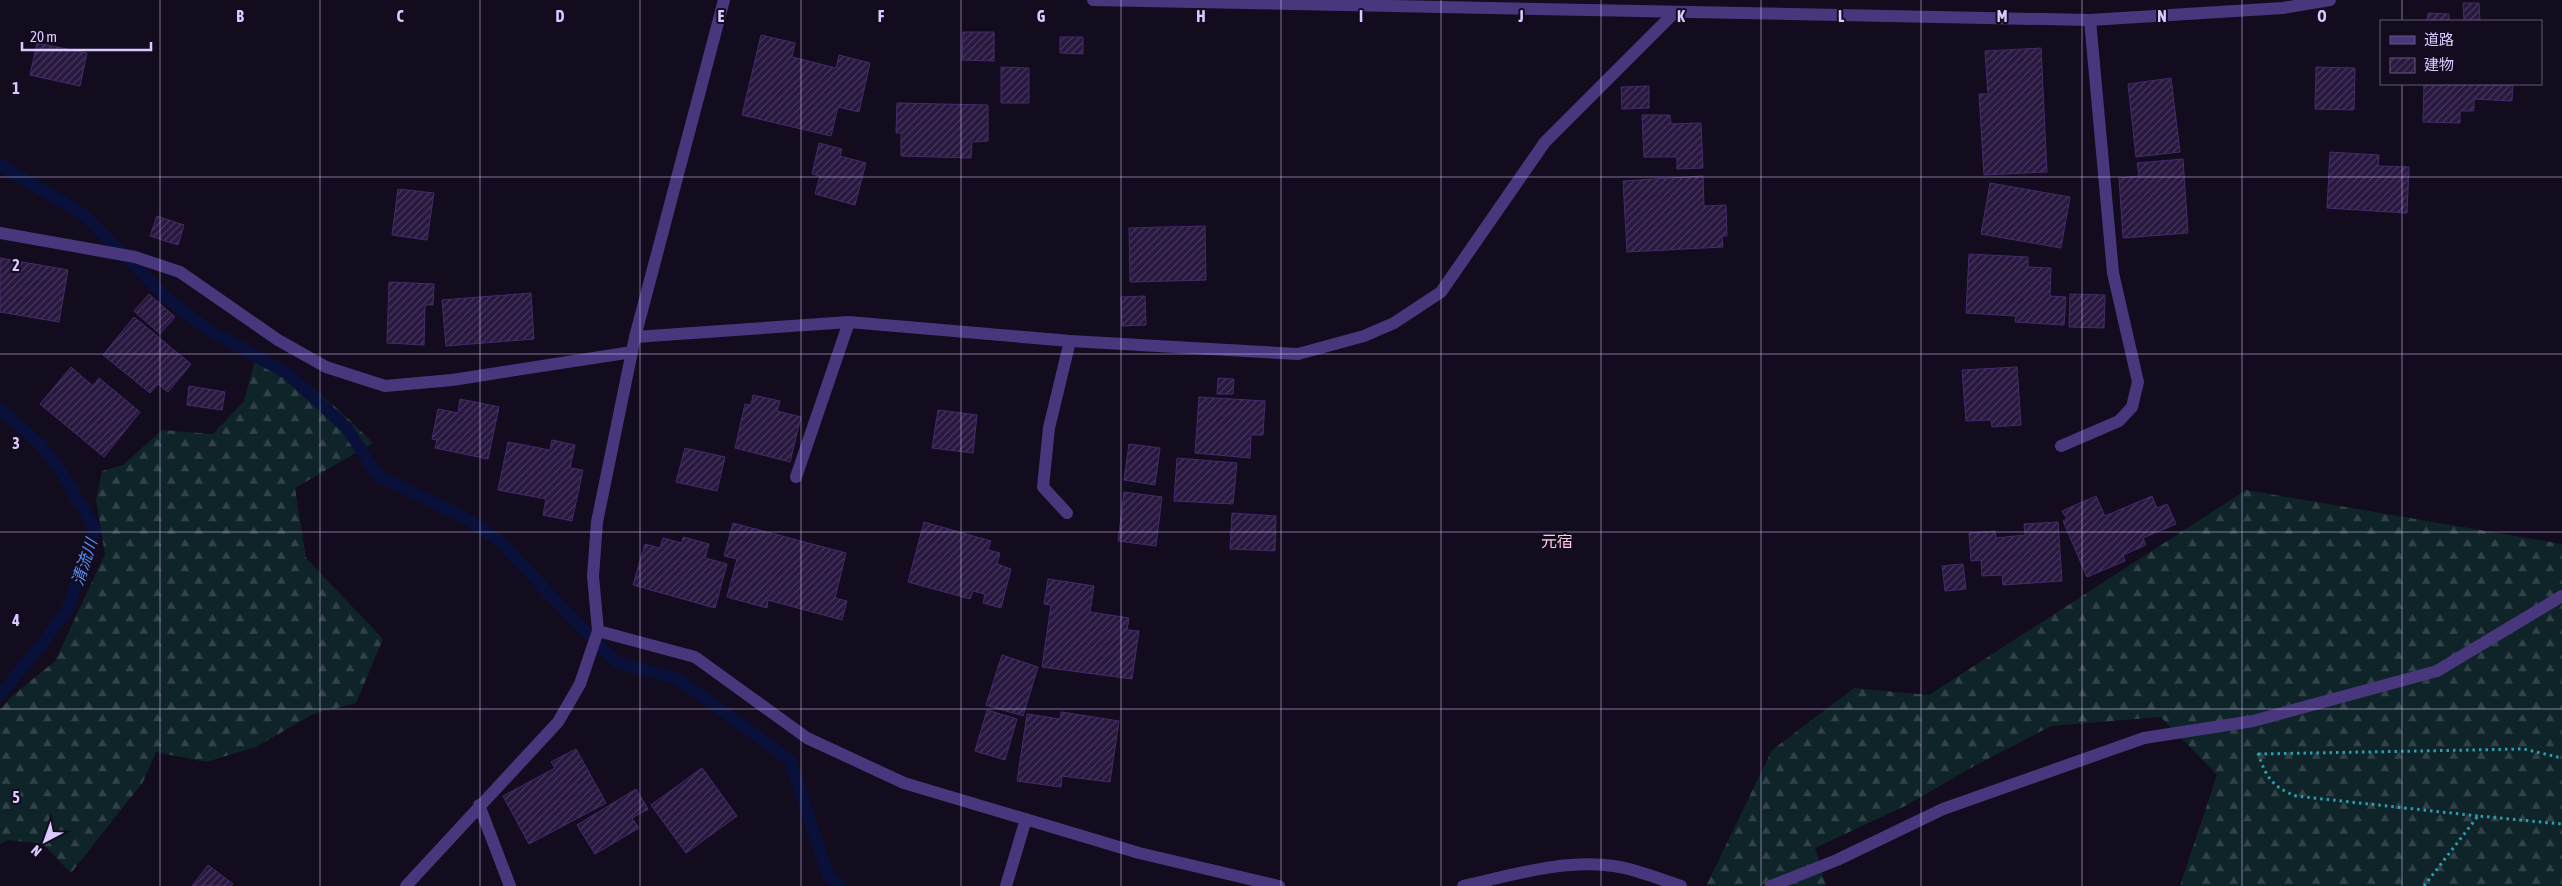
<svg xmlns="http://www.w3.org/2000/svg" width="2562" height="886" viewBox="0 0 2562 886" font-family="'Asap Condensed','Noto Sans JP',sans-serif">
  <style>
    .forest { fill: url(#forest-firs) }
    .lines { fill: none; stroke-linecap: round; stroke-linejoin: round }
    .stream { stroke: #09113b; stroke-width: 12 }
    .building { fill: url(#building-hatch); stroke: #442a6b }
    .path { stroke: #2d9daf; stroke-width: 3; stroke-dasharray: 2.5 4; stroke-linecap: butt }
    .lane { stroke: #48377d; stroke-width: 12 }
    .street { stroke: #48377d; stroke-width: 12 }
    .grid { fill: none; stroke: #dacaff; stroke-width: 1; stroke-opacity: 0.55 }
    .labels { text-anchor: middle; stroke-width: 4; stroke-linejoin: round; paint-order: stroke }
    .neighbourhood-label { font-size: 16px; fill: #ffcce2; stroke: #130c1e }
    .water-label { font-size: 16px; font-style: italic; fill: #5890fe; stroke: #130c1e }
    .grid-label { font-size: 16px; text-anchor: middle; font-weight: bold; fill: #dacaff; stroke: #130c1e; stroke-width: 4; stroke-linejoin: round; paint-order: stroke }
  </style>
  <defs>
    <pattern id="forest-firs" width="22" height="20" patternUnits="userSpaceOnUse" patternTransform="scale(1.25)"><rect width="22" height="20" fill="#0f2428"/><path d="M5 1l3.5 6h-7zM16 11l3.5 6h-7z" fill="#314248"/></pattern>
    <pattern id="building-hatch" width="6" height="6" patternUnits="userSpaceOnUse" patternTransform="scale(1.25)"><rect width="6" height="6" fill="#28183f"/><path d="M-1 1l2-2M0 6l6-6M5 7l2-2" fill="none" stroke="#47385c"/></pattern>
  </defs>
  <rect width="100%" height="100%" fill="#130c1e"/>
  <g class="forest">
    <polygon points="256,357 284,365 339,410 373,443 295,488 306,558 383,639 356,703 313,714 256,747 206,762 156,752 143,782 71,873 43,844 8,840 0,844 0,710 12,696 55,661 105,554 96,500 102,471 123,465 162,430 213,434 244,401"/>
    <polygon points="2246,490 2562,544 2562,886 2180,886 2217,775 2161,717 2051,726 1967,770 1907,805 1815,848 1826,886 1706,886 1772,750 1854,688 1929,695"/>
  </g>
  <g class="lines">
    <g class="stream">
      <polyline points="0,165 83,214 167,298 207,329 288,374 346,427 378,476 464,517 501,542 556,601 616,662 678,679 790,760 828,875 839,886"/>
      <polyline points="0,409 41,445 61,471 95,529 69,606 49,635 0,695"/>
    </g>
  </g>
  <g class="building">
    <polygon points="2463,3 2479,3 2480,21 2464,21"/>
    <polygon points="2428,13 2449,14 2449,21 2427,21"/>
    <polygon points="963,32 994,32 994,61 962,60"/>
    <polygon points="761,35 795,43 792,57 836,68 839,55 870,63 859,112 838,107 831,136 742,115"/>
    <polygon points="1060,37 1083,37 1083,54 1060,53"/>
    <polygon points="37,43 87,53 80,86 30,75"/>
    <polygon points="2041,48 2047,172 1984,175 1979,94 1988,94 1985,51"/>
    <polygon points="1001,67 1029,68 1029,103 1001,103"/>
    <polygon points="2316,67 2355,68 2354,110 2315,109"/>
    <polygon points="2171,78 2180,152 2136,157 2128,84"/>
    <polygon points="2424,84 2513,84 2512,101 2474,99 2474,111 2460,111 2460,123 2423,122"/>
    <polygon points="1649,86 1649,108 1622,109 1621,87"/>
    <polygon points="897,103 988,105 988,141 972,142 971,158 901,156 901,133 896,133"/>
    <polygon points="1642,115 1670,115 1671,124 1701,123 1703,168 1677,169 1677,157 1644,157"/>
    <polygon points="819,143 842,149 840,156 866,163 855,205 815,194 820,176 812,174"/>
    <polygon points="2330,152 2379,155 2378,166 2409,167 2407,213 2327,208"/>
    <polygon points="2183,159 2188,233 2123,238 2119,178 2139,176 2137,163"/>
    <polygon points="1703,176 1704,206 1726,205 1727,236 1722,236 1723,247 1627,252 1623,181"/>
    <polygon points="1990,183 2070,197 2061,248 1981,234"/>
    <polygon points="398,189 434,193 427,240 392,235"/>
    <polygon points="157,216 184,225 178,245 150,236"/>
    <polygon points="1205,226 1206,280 1130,282 1129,228"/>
    <polygon points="1969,254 2028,257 2028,267 2051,268 2050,296 2066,297 2064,325 2015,322 2016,316 1966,313"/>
    <polygon points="0,258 68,270 59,322 0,312"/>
    <polygon points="389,282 434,284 433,305 425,305 424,345 387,343"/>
    <polygon points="531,293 534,339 446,346 442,300"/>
    <polygon points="149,294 175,317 160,334 134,311"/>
    <polygon points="2070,294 2105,295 2104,328 2069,327"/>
    <polygon points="1145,296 1146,325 1122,326 1121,297"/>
    <polygon points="134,317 191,364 168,392 158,384 150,393 103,355"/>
    <polygon points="71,367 93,386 99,378 140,412 104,457 40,404"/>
    <polygon points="2017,367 2021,425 1992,427 1991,420 1966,421 1962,370"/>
    <polygon points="1218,378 1234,379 1233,394 1217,394"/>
    <polygon points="189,386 225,392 222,410 187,405"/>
    <polygon points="753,395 780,401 777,411 801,417 790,462 735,448 745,404 751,405"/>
    <polygon points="1199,397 1265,401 1263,435 1251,435 1250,458 1195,453"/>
    <polygon points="460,399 499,407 488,459 435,448 437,440 432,439 438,409 458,413"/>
    <polygon points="938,410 977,415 973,453 932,448"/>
    <polygon points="552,440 575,445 570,468 583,470 572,521 543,515 546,499 498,490 508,442 550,450"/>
    <polygon points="1129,444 1160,448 1155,485 1124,480"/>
    <polygon points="685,448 725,457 717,491 676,482"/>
    <polygon points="1177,458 1237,463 1233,504 1174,501"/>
    <polygon points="1124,492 1162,497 1156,546 1118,541"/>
    <polygon points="2096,496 2105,516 2152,496 2157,508 2167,504 2176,524 2143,538 2146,545 2123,555 2125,561 2087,577 2063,521 2067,519 2062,511"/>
    <polygon points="1232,513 1276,516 1275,551 1230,549"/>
    <polygon points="924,522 991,541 988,550 1000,553 997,564 1011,569 1001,608 983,603 985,594 973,591 970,599 908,582"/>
    <polygon points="2058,522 2062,581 2003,585 2002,575 1982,576 1981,560 1971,561 1969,533 1995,531 1996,538 2025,535 2024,524"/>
    <polygon points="733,523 846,553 835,598 847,601 842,620 768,600 767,608 727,597 737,559 724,556"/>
    <polygon points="683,537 709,544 705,558 727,564 715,608 633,585 645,544 660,548 663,538 682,543"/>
    <polygon points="1963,564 1966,589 1945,591 1942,566"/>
    <polygon points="1048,579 1094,586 1090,612 1129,618 1127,630 1139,631 1132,679 1042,667 1051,605 1044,604"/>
    <polygon points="1002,655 1038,667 1023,716 986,705"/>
    <polygon points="987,710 1017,719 1005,760 975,751"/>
    <polygon points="1061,712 1119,721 1110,782 1062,776 1061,787 1017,781 1027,714 1060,719"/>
    <polygon points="576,749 606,803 529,844 503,796 555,768 551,762"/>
    <polygon points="702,768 737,816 686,853 651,805"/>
    <polygon points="636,789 648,809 632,818 639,828 595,854 577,825"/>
    <polygon points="208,865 233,884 231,886 192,886"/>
  </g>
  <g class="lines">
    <g class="path">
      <path d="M 2258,753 C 2266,777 2272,787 2296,796 L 2478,816"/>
      <polyline points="2258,754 2524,749 2562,758"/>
      <polyline points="2424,886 2478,816 2562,824"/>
    </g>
    <g class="lane">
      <polyline points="635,337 849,322 1070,341 1298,354 1364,336 1394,323 1441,292 1545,142 1675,12"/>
      <polyline points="2061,446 2119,421 2132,407 2138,382 2113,273 2090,20"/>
      <polyline points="796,477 849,322"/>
      <polyline points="1067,513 1043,487 1049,428 1070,341"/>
      <polyline points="598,631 695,657 807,738 904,783 1139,853 1279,886"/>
      <polyline points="1006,886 1026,819"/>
      <path d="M 1463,886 C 1513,875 1563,859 1614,866 C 1636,869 1659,879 1681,886"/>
      <polyline points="1771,886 1837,860 1943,809 2144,738 2253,721 2437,671 2562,596"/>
    </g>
    <g class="street">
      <polyline points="1093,0 2090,20 2283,8 2330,0"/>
      <polyline points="0,233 135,257 180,272 278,340 326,367 385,386 452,380 632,352"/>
      <polyline points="479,805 510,886"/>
      <polyline points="406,886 558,722 580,684 598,631 593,576 597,522 635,337 724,0"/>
    </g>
  </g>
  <path class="grid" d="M 160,0 L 160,886M 320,0 L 320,886M 480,0 L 480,886M 640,0 L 640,886M 801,0 L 801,886M 961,0 L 961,886M 1121,0 L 1121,886M 1281,0 L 1281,886M 1441,0 L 1441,886M 1601,0 L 1601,886M 1761,0 L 1761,886M 1921,0 L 1921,886M 2082,0 L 2082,886M 2242,0 L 2242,886M 2402,0 L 2402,21M 2402,84 L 2402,886M 0,177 L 2562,177M 0,354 L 2562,354M 0,532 L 2562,532M 0,709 L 2562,709"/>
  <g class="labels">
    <g class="neighbourhood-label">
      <text x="1557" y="547">元宿</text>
    </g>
    <g class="water-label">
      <text transform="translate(84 562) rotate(-72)" y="6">清流川</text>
    </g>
  </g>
  <g class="grid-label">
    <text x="240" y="22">B</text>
    <text x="400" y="22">C</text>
    <text x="560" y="22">D</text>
    <text x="721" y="22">E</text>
    <text x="881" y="22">F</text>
    <text x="1041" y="22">G</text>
    <text x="1201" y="22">H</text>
    <text x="1361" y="22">I</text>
    <text x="1521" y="22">J</text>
    <text x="1681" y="22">K</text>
    <text x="1841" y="22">L</text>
    <text x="2002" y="22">M</text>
    <text x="2162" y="22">N</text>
    <text x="2322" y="22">O</text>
    <text x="16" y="94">1</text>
    <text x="16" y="271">2</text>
    <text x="16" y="449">3</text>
    <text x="16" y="626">4</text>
    <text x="16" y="803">5</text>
  </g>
  <rect x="2380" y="20" width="162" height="65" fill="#130c1e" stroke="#635878"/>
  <rect x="2390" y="36" width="25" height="8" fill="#48377d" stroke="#635878"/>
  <text x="2424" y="45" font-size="15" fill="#dacaff">道路</text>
  <rect x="2390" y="58" width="25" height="15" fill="url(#building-hatch)" stroke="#635878"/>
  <text x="2424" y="70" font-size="15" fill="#dacaff">建物</text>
  <g transform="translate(45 841) rotate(221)" stroke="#130c1e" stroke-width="4" paint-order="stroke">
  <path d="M0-4L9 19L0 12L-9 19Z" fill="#dacaff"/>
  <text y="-8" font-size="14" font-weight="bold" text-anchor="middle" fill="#dacaff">N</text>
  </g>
  <path d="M22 42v8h129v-8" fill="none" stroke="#dacaff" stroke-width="2.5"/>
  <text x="30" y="42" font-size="15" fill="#dacaff" stroke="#130c1e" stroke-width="4" paint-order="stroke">20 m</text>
</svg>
